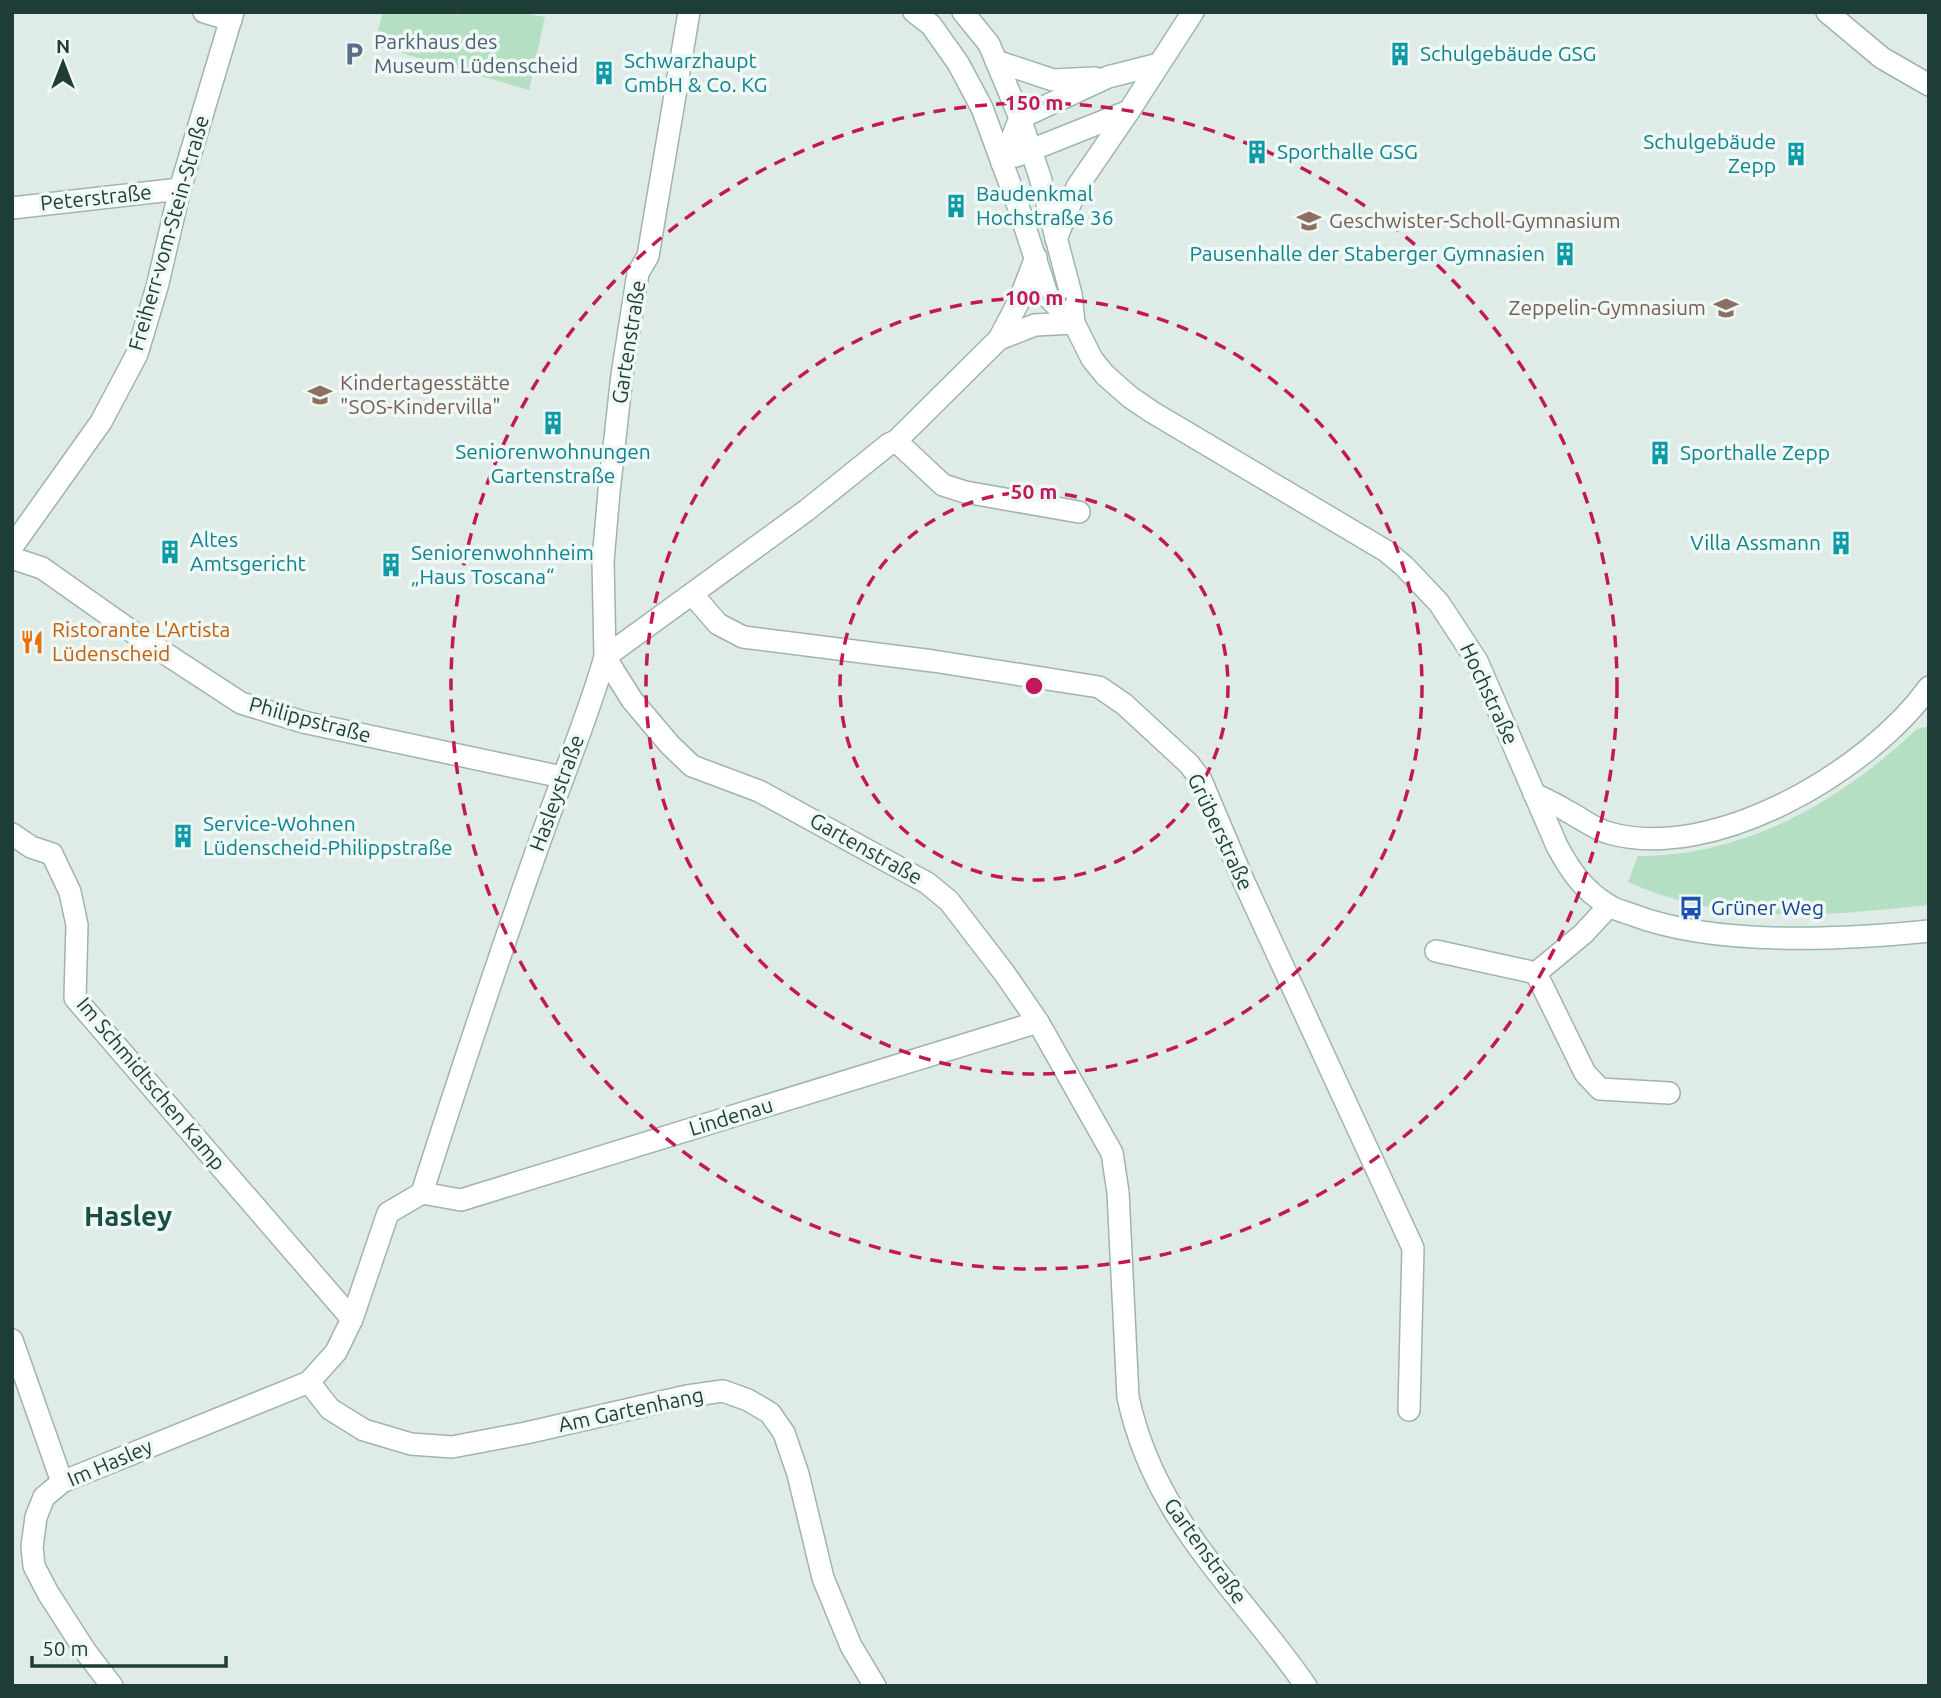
<svg xmlns="http://www.w3.org/2000/svg" width="1941" height="1698" viewBox="0 0 1941 1698" font-family="Ubuntu,sans-serif">
  <style>
    .green { fill: #b4dfc2 }
    .lines { fill: none; stroke-linecap: round; stroke-linejoin: round }
    .street-casing { stroke: #a1b3ae; stroke-width: 24 }
    .secondary-casing { stroke: #9cb8af; stroke-width: 24 }
    .street { stroke: #fff; stroke-width: 21 }
    .secondary { stroke: #fff; stroke-width: 21 }
    .ring { fill: none; stroke: #c2185b; stroke-width: 3.5; stroke-dasharray: 12 9 }
    .labels { text-anchor: middle; stroke-width: 7; stroke-linejoin: round; paint-order: stroke }
    .service-label { font-size: 21px; fill: #4e5e75; stroke: #eff8f4; text-anchor: start }
    .culture-label { font-size: 21px; fill: #0d838f; stroke: #eff8f4; text-anchor: start }
    .street-label { font-size: 21px; fill: #1e3d36; stroke: #eff8f4 }
    .education-label { font-size: 21px; fill: #785e54; stroke: #eff8f4; text-anchor: start }
    .food-label { font-size: 21px; fill: #c56008; stroke: #eff8f4; text-anchor: start }
    .transit-label { font-size: 21px; fill: #164399; stroke: #eff8f4; text-anchor: start }
    .district-label { font-size: 28px; font-weight: bold; fill: #185046; stroke: #eff8f4 }
    .centre { fill: #c2185b; stroke: #eff8f4; stroke-width: 3.5 }
    .ring-label { font-size: 21px; text-anchor: middle; font-weight: bold; fill: #c2185b; stroke: #eff8f4; stroke-width: 7; stroke-linejoin: round; paint-order: stroke }
  </style>
  <rect width="100%" height="100%" fill="#deebe6"/>
  <g class="green">
    <polygon points="383,12 442,12 460,15 461,12 518,12 545,17 529,90 374,45"/>
    <path d="M 1929,726 L 1929,905 C 1825,916 1727,926 1628,882 L 1638,856 C 1746,856 1841,801 1917,729 Z"/>
  </g>
  <g class="lines">
    <g class="street-casing">
      <g id="street">
        <polyline points="204,12 231,20"/>
        <path d="M 689,12 L 648,256 L 638,273 L 622,375 L 609,492 L 603,561 L 605,657 L 632,700 L 670,745 L 692,766 L 759,791 L 927,883 L 949,901 L 1005,974 L 1038,1022 L 1112,1153 L 1118,1192 L 1128,1397 C 1154,1520 1238,1588 1306,1686"/>
        <polyline points="1827,12 1882,58 1929,85"/>
        <polyline points="12,208 180,189"/>
        <polyline points="1056,239 1077,187 1129,111"/>
        <polyline points="999,339 1035,325 1074,323"/>
        <polyline points="896,441 943,485 965,492 1079,512"/>
        <polyline points="12,547 101,422 137,354 157,287 180,189 233,12"/>
        <polyline points="12,558 42,568 137,635 241,703 303,722 562,777"/>
        <polyline points="692,594 718,624 743,637 933,661 1099,687 1124,704 1189,764 1201,780 1244,882 1413,1248 1409,1410"/>
        <path d="M 1534,794 C 1545,799 1556,804 1567,811 C 1581,818 1594,829 1609,833 C 1714,863 1870,770 1929,687"/>
        <polyline points="12,834 31,847 52,854 70,892 77,925 75,998 352,1319"/>
        <polyline points="1436,951 1536,973 1583,934 1609,906"/>
        <polyline points="1536,973 1585,1073 1600,1089 1669,1093"/>
        <polyline points="422,1193 461,1200 1038,1022"/>
        <polyline points="12,1340 62,1482"/>
        <polyline points="309,1382 330,1409 364,1430 411,1444 452,1447 526,1433 687,1396 723,1391 748,1400 770,1413 784,1433 798,1474 823,1578 851,1646 875,1686"/>
        <path d="M 112,1686 L 86,1652 L 48,1593 L 34,1566 L 32,1547 L 36,1517 L 44,1497 L 62,1482 L 309,1382 L 336,1352 L 352,1319 L 388,1213 L 422,1193 C 460,1074 499,956 541,838 C 562,778 587,719 605,657 L 807,510 L 889,444 L 896,441 L 999,339 L 1019,301 L 1036,257"/>
      </g>
    </g>
    <g class="secondary-casing">
      <g id="secondary">
        <path d="M 914,12 L 931,25 L 958,63 L 982,108 L 1018,206 L 1048,297 L 1074,323 L 1092,359 L 1105,375 L 1130,397 L 1152,412 L 1386,551 L 1404,566 L 1439,603 L 1477,661 L 1557,846 C 1570,870 1583,890 1608,905 C 1615,910 1625,912 1633,915 C 1715,946 1841,940 1929,931"/>
        <polyline points="963,12 989,44 1020,118 1040,177 1071,294 1074,323"/>
        <polyline points="996,61 1053,80 1095,78"/>
        <polyline points="1016,156 1129,111 1193,12"/>
        <polyline points="1002,163 1020,118 1108,77 1159,64"/>
      </g>
    </g>
    <use href="#street" class="street"/>
    <use href="#secondary" class="secondary"/>
  </g>
  <g class="ring">
    <circle cx="1034" cy="686" r="194"/>
    <circle cx="1034" cy="686" r="388"/>
    <circle cx="1034" cy="686" r="583"/>
  </g>
  <defs>
    <g id="parking-bare" transform="scale(1.89)"><path d="M-3.5-5.5H1a3.5 3.5 0 0 1 0 7H-1V5.5H-3.5ZM-1-3.4V-.6H.8a1.4 1.4 0 0 0 0-2.8Z" fill="#5c6f8a" stroke="#eff8f4" stroke-width="2.5" paint-order="stroke"/></g>
    <g id="building-bare" transform="scale(1.89)"><path d="M-4-6H4V6H1V3H-1V6H-4ZM-2.5-4.3h1.7v1.8h-1.7ZM.8-4.3h1.7v1.8H.8ZM-2.5-1h1.7V.8h-1.7ZM.8-1h1.7V.8H.8Z" fill="#0f9aa8" stroke="#eff8f4" stroke-width="2.5" paint-order="stroke"/></g>
    <g id="school-bare" transform="scale(1.89)"><path d="M0-5L7-2L0 1L-7-2ZM-4 1L0 2.5L4 1V4Q0 6-4 4Z" fill="#8d6e63" stroke="#eff8f4" stroke-width="2.5" paint-order="stroke"/></g>
    <g id="restaurant-bare" transform="scale(1.89)"><path d="M-5-6h1v4h1v-4h1v4h1v-4h1v5L-1.5 .5V6h-2V.5L-5-1ZM5-6V6H3V1.5H1.5Q1.5-4 5-6Z" fill="#e8710a" stroke="#eff8f4" stroke-width="2.5" paint-order="stroke"/></g>
    <g id="bus-bare" transform="scale(1.89)"><path d="M-5-6H5V4H4V6H2V4H-2V6H-4V4H-5ZM-3.5-4V0h7V-4ZM-3.5 1.2v1.5H-2V1.2ZM2 1.2v1.5H3.5V1.2Z" fill="#1a4fb4" stroke="#eff8f4" stroke-width="2.5" paint-order="stroke"/></g>
  </defs>
  <g fill-rule="evenodd">
    <use href="#parking-bare" x="354" y="54"/>
    <use href="#building-bare" x="1400" y="54"/>
    <use href="#building-bare" x="604" y="73"/>
    <use href="#building-bare" x="1257" y="152"/>
    <use href="#building-bare" x="1796" y="154"/>
    <use href="#building-bare" x="956" y="206"/>
    <use href="#school-bare" x="1309" y="221"/>
    <use href="#building-bare" x="1565" y="254"/>
    <use href="#school-bare" x="1726" y="308"/>
    <use href="#school-bare" x="320" y="395"/>
    <use href="#building-bare" x="553" y="423"/>
    <use href="#building-bare" x="1660" y="453"/>
    <use href="#building-bare" x="1841" y="543"/>
    <use href="#building-bare" x="170" y="552"/>
    <use href="#building-bare" x="391" y="565"/>
    <use href="#restaurant-bare" x="32" y="642"/>
    <use href="#building-bare" x="183" y="836"/>
    <use href="#bus-bare" x="1691" y="908"/>
  </g>
  <g class="labels">
    <g class="service-label">
      <text x="374" y="49">Parkhaus des<tspan x="374" dy="24">Museum Lüdenscheid</tspan></text>
    </g>
    <g class="culture-label">
      <text x="1420" y="61">Schulgebäude GSG</text>
      <text x="624" y="68">Schwarzhaupt<tspan x="624" dy="24">GmbH &amp; Co. KG</tspan></text>
      <text x="1776" y="149" text-anchor="end">Schulgebäude<tspan x="1776" dy="24">Zepp</tspan></text>
      <text x="1277" y="159">Sporthalle GSG</text>
      <text x="976" y="201">Baudenkmal<tspan x="976" dy="24">Hochstraße 36</tspan></text>
      <text x="1545" y="261" text-anchor="end">Pausenhalle der Staberger Gymnasien</text>
      <text x="553" y="459" text-anchor="middle">Seniorenwohnungen<tspan x="553" dy="24">Gartenstraße</tspan></text>
      <text x="1680" y="460">Sporthalle Zepp</text>
      <text x="190" y="547">Altes<tspan x="190" dy="24">Amtsgericht</tspan></text>
      <text x="1821" y="550" text-anchor="end">Villa Assmann</text>
      <text x="411" y="560">Seniorenwohnheim<tspan x="411" dy="24">„Haus Toscana“</tspan></text>
      <text x="203" y="831">Service-Wohnen<tspan x="203" dy="24">Lüdenscheid-Philippstraße</tspan></text>
    </g>
    <g class="street-label">
      <text transform="translate(96 198) rotate(-6)" y="7">Peterstraße</text>
      <text transform="translate(169 233) rotate(-74)" y="7">Freiherr-vom-Stein-Straße</text>
      <text transform="translate(629 342) rotate(-81)" y="7">Gartenstraße</text>
      <text transform="translate(1489 694) rotate(65)" y="7">Hochstraße</text>
      <text transform="translate(310 720) rotate(15)" y="7">Philippstraße</text>
      <text transform="translate(557 793) rotate(-70)" y="7">Hasleystraße</text>
      <text transform="translate(1220 832) rotate(65)" y="7">Grüberstraße</text>
      <text transform="translate(866 849) rotate(29)" y="7">Gartenstraße</text>
      <text transform="translate(151 1084) rotate(50)" y="7">Im Schmidtschen Kamp</text>
      <text transform="translate(731 1117) rotate(-17)" y="7">Lindenau</text>
      <text transform="translate(631 1410) rotate(-12)" y="7">Am Gartenhang</text>
      <text transform="translate(110 1463) rotate(-23)" y="7">Im Hasley</text>
      <text transform="translate(1205 1551) rotate(54)" y="7">Gartenstraße</text>
    </g>
    <g class="education-label">
      <text x="1329" y="228">Geschwister-Scholl-Gymnasium</text>
      <text x="1706" y="315" text-anchor="end">Zeppelin-Gymnasium</text>
      <text x="340" y="390">Kindertagesstätte<tspan x="340" dy="24">"SOS-Kindervilla"</tspan></text>
    </g>
    <g class="food-label">
      <text x="52" y="637">Ristorante L'Artista<tspan x="52" dy="24">Lüdenscheid</tspan></text>
    </g>
    <g class="transit-label">
      <text x="1711" y="915">Grüner Weg</text>
    </g>
    <g class="district-label">
      <text x="128" y="1226">Hasley</text>
    </g>
  </g>
  <circle cx="1034" cy="686" r="10" class="centre"/>
  <g class="ring-label">
    <text x="1034" y="110">150 m</text>
    <text x="1034" y="305">100 m</text>
    <text x="1034" y="499">50 m</text>
  </g>
  <rect width="1941" height="1698" fill="none" stroke="#1e3d36" stroke-width="28"/>
  <g transform="translate(63 63)" stroke="#eff8f4" stroke-width="5" paint-order="stroke">
  <path d="M0-5L12 26L0 18L-12 26Z" fill="#1e3d36"/>
  <text y="-10" font-size="19" font-weight="bold" text-anchor="middle" fill="#1e3d36">N</text>
  </g>
  <path d="M32 1656v10h194v-10" fill="none" stroke="#1e3d36" stroke-width="3.5"/>
  <text x="42" y="1656" font-size="21" fill="#1e3d36" stroke="#eff8f4" stroke-width="5" paint-order="stroke">50 m</text>
</svg>
